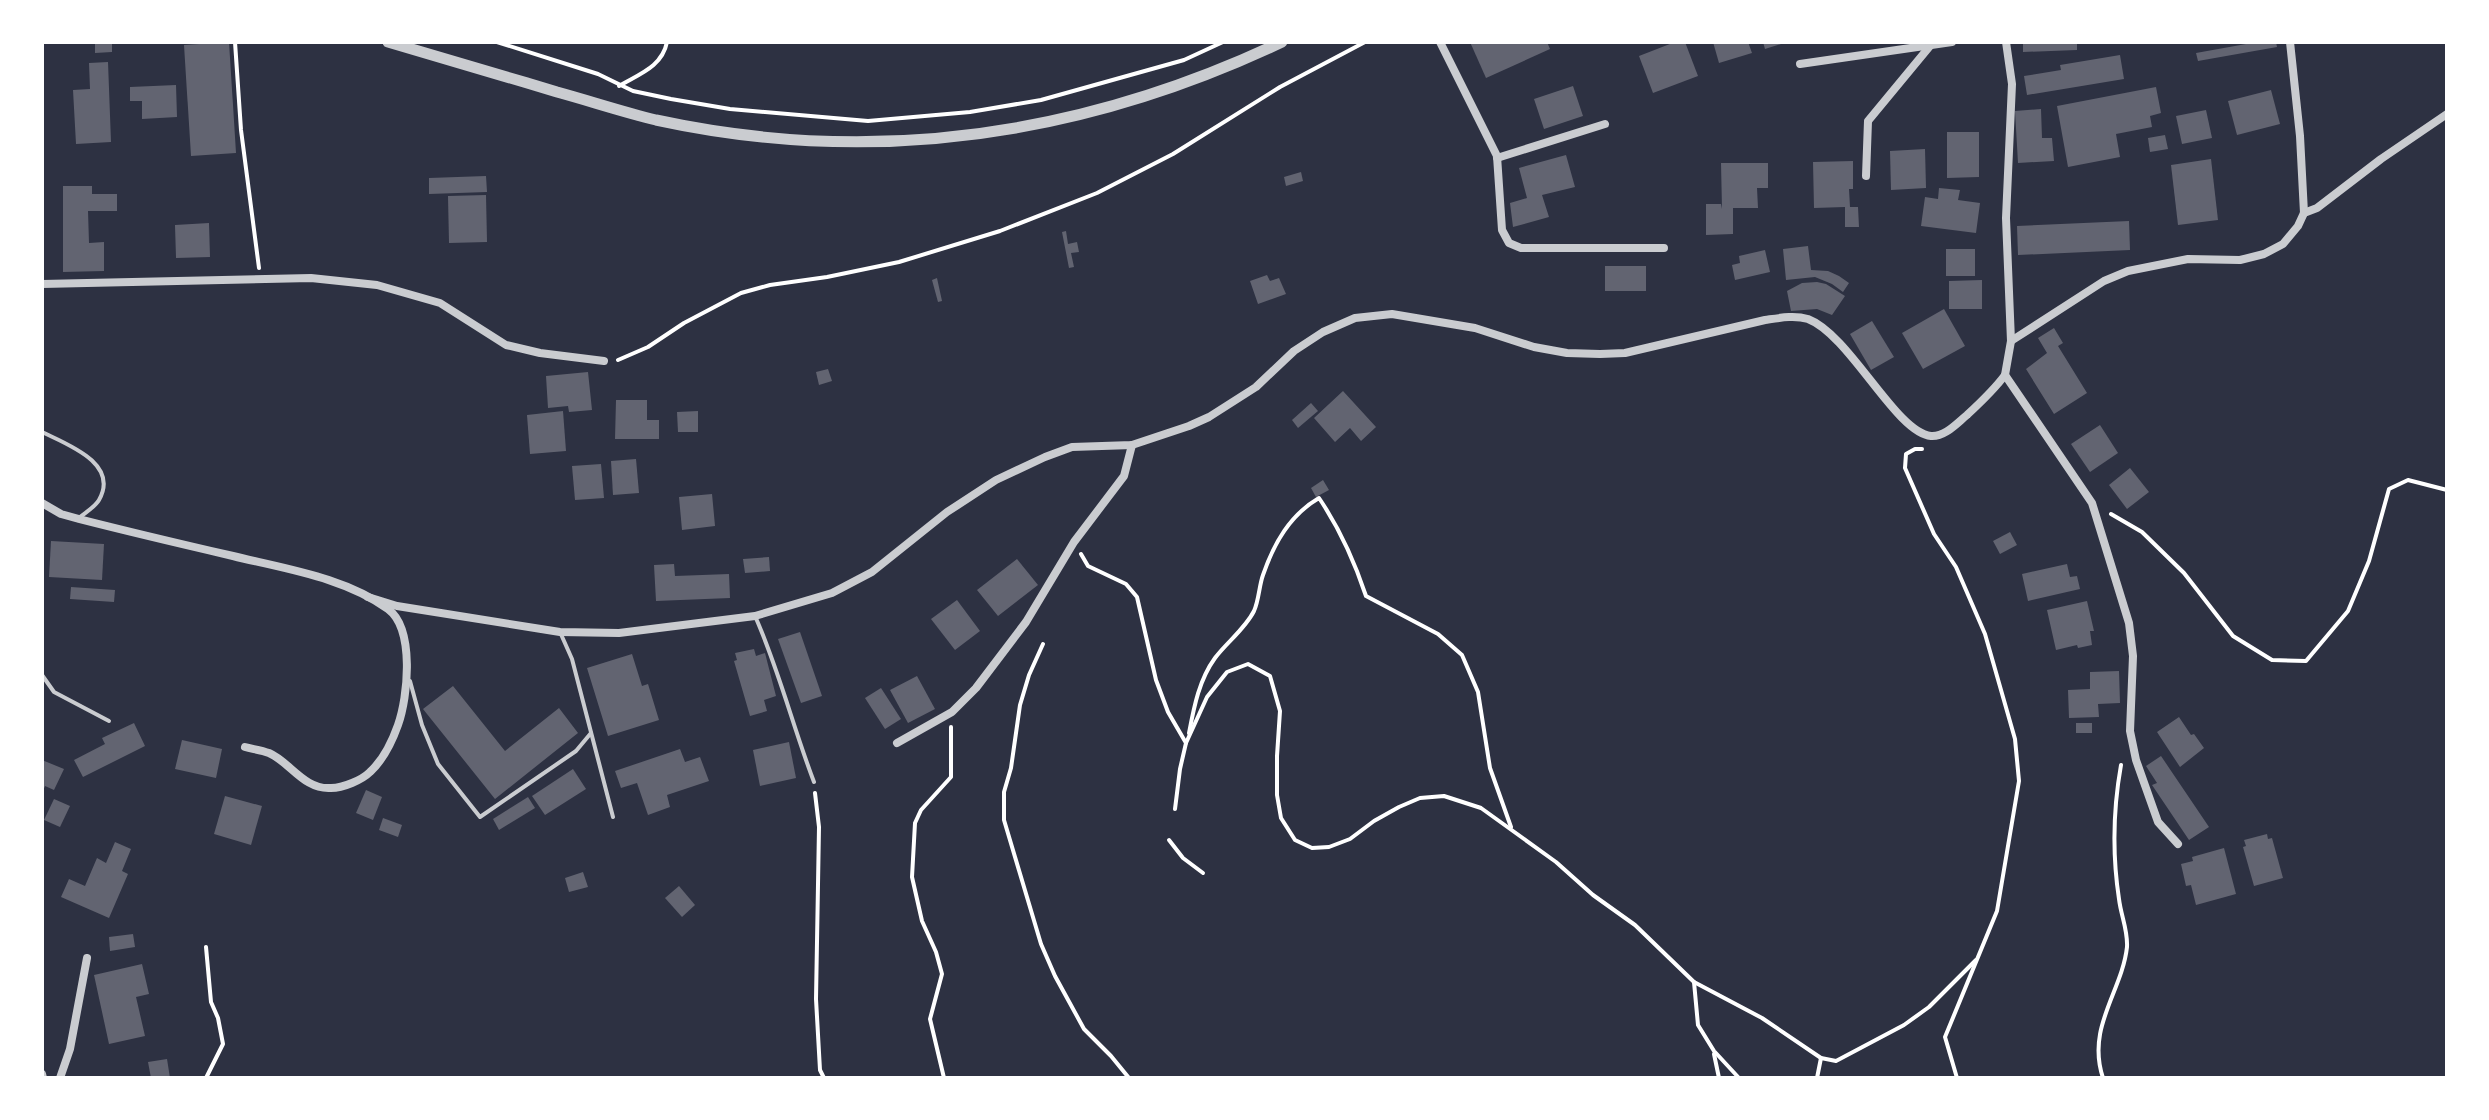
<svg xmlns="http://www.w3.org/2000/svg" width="2489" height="1120" viewBox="0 0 2489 1120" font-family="'Nunito Sans',sans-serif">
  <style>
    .building { fill: #626471 }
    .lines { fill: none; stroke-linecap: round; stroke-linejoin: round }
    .path { stroke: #fff; stroke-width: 4 }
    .service { stroke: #caccd0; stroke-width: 4 }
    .minor { stroke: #caccd0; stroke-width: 8 }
    .tertiary { stroke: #caccd0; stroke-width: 11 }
  </style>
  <rect width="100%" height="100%" fill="#2d3142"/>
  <g class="building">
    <polygon points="95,42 112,42 112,52 95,53"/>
    <polygon points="229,42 236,153 191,156 184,45"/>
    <polygon points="1470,42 1547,42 1550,49 1486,78"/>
    <polygon points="1675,42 1685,42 1698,76 1653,93 1639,56"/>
    <polygon points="1713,42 1748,42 1752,53 1719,63"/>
    <polygon points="1763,42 1784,42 1784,43 1765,49"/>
    <polygon points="2023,42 2077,42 2077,50 2023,52"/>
    <polygon points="2245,42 2276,42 2277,47 2198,61 2196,53 2246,44"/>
    <polygon points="2120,55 2124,79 2027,95 2024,76 2061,70 2060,65"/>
    <polygon points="108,62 111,142 76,144 73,90 90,89 89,63"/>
    <polygon points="176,85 177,117 142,119 142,101 130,101 130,87"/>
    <polygon points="1573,86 1583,116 1544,129 1534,99"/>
    <polygon points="2156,87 2161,113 2150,116 2152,127 2116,134 2120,157 2068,167 2057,106"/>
    <polygon points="2271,90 2280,124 2237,135 2228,101"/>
    <polygon points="2041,109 2042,138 2052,138 2054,161 2018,163 2015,111"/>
    <polygon points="2206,110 2212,138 2182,144 2176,116"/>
    <polygon points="1947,132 1979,132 1979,177 1947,178"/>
    <polygon points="2165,135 2168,149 2150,152 2148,138"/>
    <polygon points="1925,149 1926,188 1891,190 1890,151"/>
    <polygon points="1566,155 1575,187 1542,195 1549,217 1513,227 1510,203 1527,198 1519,168"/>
    <polygon points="2211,159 2218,220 2178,225 2171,165"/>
    <polygon points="1853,161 1853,189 1849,189 1850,207 1858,207 1859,227 1845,227 1845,207 1814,208 1813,162"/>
    <polygon points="1721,163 1768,163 1768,188 1757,188 1758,208 1733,208 1733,234 1706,235 1706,204 1721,204 1722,209"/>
    <polygon points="1301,172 1303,181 1286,186 1284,177"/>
    <polygon points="486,176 487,192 429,194 429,178"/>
    <polygon points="63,186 92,186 92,194 117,194 117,211 88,211 89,243 104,242 104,271 63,272"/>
    <polygon points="1939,188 1960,190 1958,200 1980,203 1976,233 1921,226 1925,197 1938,199"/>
    <polygon points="486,195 487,242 449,243 448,196"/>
    <polygon points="2129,221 2130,250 2018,255 2017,226"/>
    <polygon points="209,223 210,257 176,258 175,225"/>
    <polygon points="1066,231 1068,244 1077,242 1079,252 1071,253 1074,267 1069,268 1062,232"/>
    <polygon points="1808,246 1811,270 1828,271 1839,276 1849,283 1843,292 1832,284 1815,277 1786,280 1783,249"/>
    <rect x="1946" y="249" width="29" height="27"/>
    <polygon points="1765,250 1770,272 1735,280 1732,265 1740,263 1739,256"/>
    <rect x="1605" y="266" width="41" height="25"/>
    <polygon points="1267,275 1270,281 1279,278 1286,294 1258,304 1250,281"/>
    <polygon points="937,278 942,301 938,302 932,280"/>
    <polygon points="1982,280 1982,309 1949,309 1949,281"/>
    <polygon points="1817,282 1826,284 1845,296 1832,315 1817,309 1791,311 1787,291 1802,283"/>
    <polygon points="1944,309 1965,346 1923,369 1902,333"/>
    <polygon points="1872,321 1894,357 1871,370 1850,334"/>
    <polygon points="2054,328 2063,343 2058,346 2087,393 2054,414 2026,369 2047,353 2038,338"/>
    <polygon points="828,369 832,381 819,385 816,372"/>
    <polygon points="588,372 592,410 569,412 568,406 548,408 546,376"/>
    <polygon points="1343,391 1376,427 1361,441 1350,428 1335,442 1314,418"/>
    <polygon points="616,400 647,400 647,420 659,420 659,439 615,439"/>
    <polygon points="1311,403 1318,411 1298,428 1292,420"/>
    <polygon points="563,411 566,451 530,454 527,415"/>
    <polygon points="698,411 698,432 678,432 677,412"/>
    <polygon points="2100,425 2118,453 2090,472 2071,444"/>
    <polygon points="636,459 639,493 613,495 611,461"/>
    <polygon points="601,464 604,498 575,500 572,466"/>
    <polygon points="2130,468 2149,492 2127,509 2109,485"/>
    <polygon points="1323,480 1329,490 1316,497 1311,488"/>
    <polygon points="712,494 715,526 682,530 679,497"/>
    <polygon points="2010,532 2017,545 2000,554 1993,541"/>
    <polygon points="51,541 104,544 102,580 49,577"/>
    <polygon points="769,557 770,571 745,573 743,559"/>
    <polygon points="1017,559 1038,585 998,616 977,590"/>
    <polygon points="674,564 675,576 729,574 730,598 656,601 654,565"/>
    <polygon points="2067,564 2070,577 2077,576 2080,589 2028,601 2022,574"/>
    <polygon points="71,587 115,590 114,602 70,599"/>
    <polygon points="957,600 980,631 955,650 931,619"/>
    <polygon points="2087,601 2094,631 2090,631 2092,645 2078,648 2077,645 2056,650 2047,610"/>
    <polygon points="800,632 822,696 801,703 778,639"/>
    <polygon points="754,649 756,656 765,653 776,696 764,700 767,711 750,716 734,661 737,660 735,653"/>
    <polygon points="632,654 642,686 648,684 659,720 608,736 587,668"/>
    <polygon points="2119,671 2120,703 2098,704 2099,717 2069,718 2068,690 2090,689 2090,672"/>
    <polygon points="917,676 935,709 908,723 890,690"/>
    <polygon points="453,686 505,751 559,708 578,733 495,799 423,709"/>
    <polygon points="881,688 901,719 885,729 865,698"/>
    <polygon points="2179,717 2191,735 2194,734 2204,748 2180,767 2157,732"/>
    <polygon points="134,723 145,746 83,777 74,760 105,744 102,738"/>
    <rect x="2076" y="723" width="16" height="10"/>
    <polygon points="182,740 222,749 216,778 175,769"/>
    <polygon points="789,742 796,778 760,786 753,750"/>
    <polygon points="680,749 685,762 700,757 709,781 667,795 670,807 648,815 637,783 621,788 615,771"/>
    <polygon points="2161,756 2209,827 2189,840 2152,785 2157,783 2146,766"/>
    <polygon points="42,760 64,769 54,790 45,786 42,793"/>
    <polygon points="573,769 586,789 545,815 532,796"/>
    <polygon points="366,790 382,797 373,820 356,813"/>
    <polygon points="225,796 262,806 251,845 214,834"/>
    <polygon points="528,797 535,808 499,830 493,819"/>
    <polygon points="54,799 70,806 60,827 44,820"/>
    <polygon points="383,818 402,825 398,837 379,830"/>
    <polygon points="2267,834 2268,839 2272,838 2283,878 2254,886 2243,847 2246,846 2244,840"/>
    <polygon points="115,842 131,849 122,871 128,874 109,918 61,897 69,879 85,886 97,858 106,863"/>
    <polygon points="2224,848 2236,894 2196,905 2191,885 2186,886 2181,864 2193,861 2192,857"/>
    <polygon points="583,872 588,887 569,892 565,878"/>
    <polygon points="679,886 695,905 682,917 665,898"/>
    <polygon points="133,934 135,947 110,951 109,937"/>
    <polygon points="142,964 149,994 136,997 145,1036 109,1044 94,975"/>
    <polygon points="167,1059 170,1078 151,1078 148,1062"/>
  </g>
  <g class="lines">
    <g class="path">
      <polyline points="235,42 241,130 259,268"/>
      <polyline points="497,42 598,74 633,91 671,99 730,109 868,121 970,112 1041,100 1184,60 1223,42"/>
      <path d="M 619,86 C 639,74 662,67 667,42"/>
      <polyline points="618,360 648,347 684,323 741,293 770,285 827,277 899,262 1000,231 1097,193 1173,154 1280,87 1365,42"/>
      <polyline points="1922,449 1915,449 1906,454 1905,468 1934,534 1956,567 1985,634 2015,739 2019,781 1997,911 1945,1037 1957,1078"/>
      <polyline points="2111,514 2142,532 2184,573 2233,636 2272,660 2306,661 2348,611 2369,561 2389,489 2408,480 2447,490"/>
      <polyline points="1081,554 1088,566 1126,584 1137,597 1156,680 1168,712 1186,743 1180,769 1175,809"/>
      <polyline points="1043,644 1029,675 1020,705 1011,768 1004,792 1004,820 1041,944 1055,976 1084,1029 1111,1056 1129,1078"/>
      <path d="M 1189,733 C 1194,707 1199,680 1215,658 C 1227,642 1245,629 1254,611 C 1259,600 1259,586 1263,575 C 1274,543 1290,515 1319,498 C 1340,529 1354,560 1366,596 L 1438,634 L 1462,655 L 1478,692 L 1490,768 L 1511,827"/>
      <polyline points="1186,743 1207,697 1227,672 1248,664 1270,676 1280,711 1277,756 1277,795 1281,818 1295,840 1312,848 1329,847 1350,839 1374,821 1399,807 1420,798 1444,796 1481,808 1556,862 1593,895 1635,925 1694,982 1762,1018 1821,1058 1836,1061 1904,1025 1929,1007 1976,960"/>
      <polyline points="815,793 819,827 816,999 820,1070 824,1078"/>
      <polyline points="1169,840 1183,858 1203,873"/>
      <polyline points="1694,982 1698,1025 1714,1051 1739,1078"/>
      <polyline points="1714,1054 1719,1078"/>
      <polyline points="206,1078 223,1044 218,1018 211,1002 206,947"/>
      <polyline points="944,1078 930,1019 942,974 936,952 922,921 912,877 915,823 921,810 951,777 951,727"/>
      <polyline points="1817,1078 1821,1058"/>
      <path d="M 2103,1078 C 2086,1027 2122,992 2127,947 C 2128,930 2121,916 2119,899 C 2112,853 2113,810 2121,765"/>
    </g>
    <g class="service">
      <path d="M 42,432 C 66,444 120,463 99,500 C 95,507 86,512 80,517"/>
      <path d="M 755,616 C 779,670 793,727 814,782"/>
      <polyline points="560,632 572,659 613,817"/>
      <polyline points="42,675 54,692 109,721"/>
      <polyline points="410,681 422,725 438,764 480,817 576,751 591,733"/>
    </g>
    <g class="minor">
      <polyline points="1440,42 1497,156 1502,230 1509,243 1521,248 1664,248"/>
      <polyline points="2006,42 2012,84 2006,218 2011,341"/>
      <polyline points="1800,64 1952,42"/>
      <polyline points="1497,158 1605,124"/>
      <polyline points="1866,176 1868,121 1930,46"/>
      <polyline points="2304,213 2317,208 2381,159 2447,114"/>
      <polyline points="42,284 311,278 377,285 440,303 506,345 540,353 604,361"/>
      <path d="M 42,503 L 61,514 L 79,519 C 130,532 181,544 233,556 C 285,569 344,577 388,609 C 415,629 408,697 398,725 C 392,742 383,760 370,772 C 362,780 343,788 331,788 C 304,790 290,762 269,753 C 261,750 252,749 245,747"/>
      <path d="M 368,597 L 397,606 L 560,632 L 619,633 L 755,616 L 832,593 L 872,572 L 947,512 L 996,480 L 1045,457 L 1072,447 L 1132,445 L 1189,426 L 1209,417 L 1256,387 L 1294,351 L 1323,332 L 1355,318 L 1392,314 L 1475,328 L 1534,347 L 1567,353 L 1600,354 L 1625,353 L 1765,320 C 1779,318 1794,315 1808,319 C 1850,335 1896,433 1931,436 C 1945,437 1957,423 1967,415 C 1981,402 1994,390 2005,375"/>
      <polyline points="897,743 952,712 976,688 1026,622 1074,542 1124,476 1132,445"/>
      <polyline points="2178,844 2158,822 2136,760 2130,731 2133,656 2129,623 2092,503 2005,375 2011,341 2104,281 2128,271 2188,259 2240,260 2264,254 2283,244 2298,226 2304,213 2300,136 2290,42"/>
      <polyline points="42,1074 43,1078"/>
      <polyline points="60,1078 70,1049 87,958"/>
    </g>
    <path class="tertiary" d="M 388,42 C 445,59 501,75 557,92 C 590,101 623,112 656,120 C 873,167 1083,136 1282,42"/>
  </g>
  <rect width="2489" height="1120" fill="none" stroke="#ffffff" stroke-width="88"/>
</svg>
